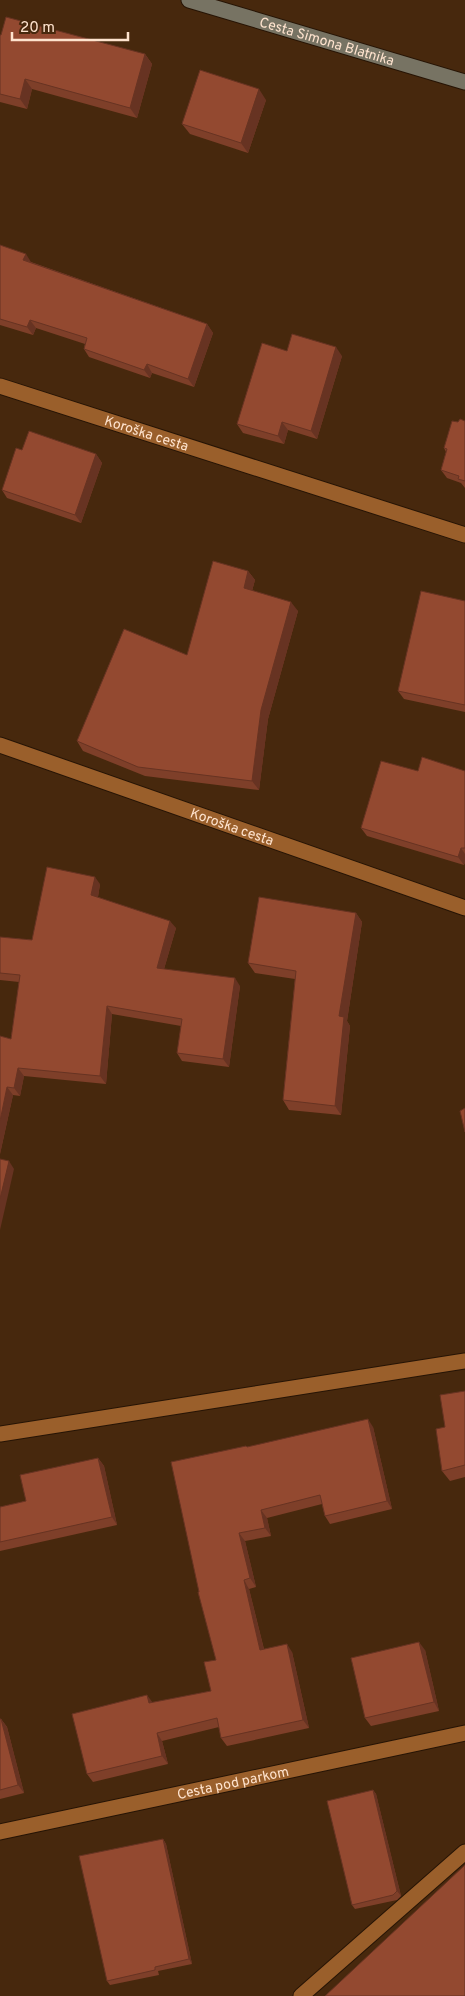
<svg xmlns="http://www.w3.org/2000/svg" width="465" height="1996" viewBox="0 0 465 1996" font-family="Overpass,sans-serif">
  <style>
    .lines { fill: none; stroke-linecap: round; stroke-linejoin: round }
    .lane-casing { stroke: #261405; stroke-width: 17 }
    .street-casing { stroke: #261405; stroke-width: 17 }
    .secondary-casing { stroke: #261405; stroke-width: 17 }
    .lane { stroke: #9a5f2b; stroke-width: 15 }
    .street { stroke: #9a5f2b; stroke-width: 15 }
    .secondary { stroke: #777363; stroke-width: 15 }
    .wall { fill: #7e3f29 }
    .shaded-wall { fill: #673322 }
    .building { fill: #934930; stroke: #673322 }
    .labels { text-anchor: middle; stroke-width: 5; stroke-linejoin: round; paint-order: stroke }
    .street-label { font-size: 14px; fill: #fee3ce; stroke: #47280d }
  </style>
  <rect width="100%" height="100%" fill="#47280d"/>
  <g class="lines">
    <g class="lane-casing">
      <polyline id="lane" points="301,1996 465,1852"/>
    </g>
    <g class="street-casing">
      <g id="street">
        <path id="s1" d="M 0,386 L 465,535"/>
        <path id="s2" d="M 0,745 L 465,908"/>
        <polyline points="0,1434 465,1361"/>
        <path id="s3" d="M 0,1832 L 465,1733"/>
      </g>
    </g>
    <g class="secondary-casing">
      <g id="secondary">
        <path id="s4" d="M 189,0 L 465,82"/>
      </g>
    </g>
    <use href="#lane" class="lane"/>
    <use href="#street" class="street"/>
    <use href="#secondary" class="secondary"/>
  </g>
  <g class="wall">
    <polygon points="0,35 145,54 152,64 137,118 32,89 27,109 0,102"/>
    <polygon points="266,100 248,153 190,134 182,124"/>
    <polygon points="0,245 31,262 207,324 213,333 194,387 152,373 150,378 89,357 84,349 85,344 36,328 33,335 0,325"/>
    <polygon points="287,351 342,356 317,439 288,430 284,444 243,433 237,424"/>
    <polygon points="465,421 465,488 461,483 447,478 441,470 446,452 444,448 458,422"/>
    <polygon points="22,450 96,454 102,463 81,523 7,498 2,490"/>
    <polygon points="248,571 255,580 252,591 298,611 268,719 259,790 145,776 83,751 77,741 187,655"/>
    <polygon points="465,601 465,712 404,699 398,691"/>
    <polygon points="418,771 465,771 465,862 464,865 367,836 361,828"/>
    <polygon points="100,884 98,897 176,928 164,969 240,986 229,1067 182,1061 177,1053 181,1026 112,1014 106,1084 24,1076 20,1096 13,1095 0,1154 0,1036 11,1039 19,982 0,980 0,937 32,940"/>
    <polygon points="356,913 362,922 347,1021 350,1026 341,1115 289,1110 283,1100 295,979 255,973 248,963"/>
    <polygon points="465,1391 465,1477 450,1481 442,1471 445,1427"/>
    <polygon points="373,1427 392,1509 330,1524 325,1516 322,1504 267,1518 271,1536 245,1541 256,1587 249,1589 264,1649 292,1652 309,1728 227,1746 221,1738 219,1727 162,1741 168,1764 93,1782 87,1774 152,1703 211,1691 216,1660 199,1592 247,1447"/>
    <polygon points="98,1458 104,1466 117,1525 0,1551 0,1507 26,1501"/>
    <polygon points="425,1650 439,1711 371,1726 365,1718"/>
    <polygon points="0,1719 1,1719 7,1727 24,1793 0,1799"/>
    <polygon points="373,1790 376,1794 401,1896 397,1900 355,1909 352,1905"/>
    <polygon points="163,1839 166,1844 192,1964 158,1971 159,1975 110,1985 107,1981"/>
  </g>
  <g class="shaded-wall">
    <polygon points="145,54 152,64 137,118 130,108"/>
    <polygon points="25,79 32,89 27,109 20,99"/>
    <polygon points="259,89 266,100 248,153 241,143"/>
    <polygon points="26,254 31,262 23,260"/>
    <polygon points="30,320 36,328 33,335 27,327"/>
    <polygon points="207,324 213,333 194,387 188,379"/>
    <polygon points="336,347 342,356 317,439 311,431"/>
    <polygon points="147,364 152,373 150,378 144,370"/>
    <polygon points="282,422 288,430 284,444 278,436"/>
    <polygon points="96,454 102,463 81,523 75,515"/>
    <polygon points="248,571 255,580 250,598 244,588"/>
    <polygon points="291,602 298,611 268,719 259,790 252,781 261,710"/>
    <polygon points="461,848 465,854 465,862 464,865 458,857"/>
    <polygon points="95,877 100,884 97,903 91,895"/>
    <polygon points="356,913 362,922 347,1021 350,1026 341,1115 335,1106 339,1016"/>
    <polygon points="170,921 176,928 162,976 157,968"/>
    <polygon points="235,978 240,986 229,1067 223,1059"/>
    <polygon points="107,1006 112,1014 106,1084 100,1076"/>
    <polygon points="18,1068 24,1076 20,1096 14,1088"/>
    <polygon points="7,1087 13,1095 0,1154 0,1121"/>
    <polygon points="9,1161 14,1169 0,1230 0,1199"/>
    <polygon points="368,1419 373,1427 392,1509 387,1501"/>
    <polygon points="98,1458 104,1466 117,1525 112,1517"/>
    <polygon points="261,1510 267,1518 271,1536 265,1528"/>
    <polygon points="239,1533 245,1541 256,1587 250,1578"/>
    <polygon points="244,1580 249,1589 266,1658 260,1650"/>
    <polygon points="419,1642 425,1650 439,1711 434,1702"/>
    <polygon points="287,1644 292,1652 309,1728 303,1720"/>
    <polygon points="147,1695 153,1703 149,1703"/>
    <polygon points="1,1719 7,1727 24,1793 18,1785"/>
    <polygon points="157,1733 162,1741 168,1764 162,1756"/>
    <polygon points="373,1790 376,1794 401,1896 397,1891"/>
    <polygon points="163,1839 166,1844 192,1964 189,1959"/>
  </g>
  <g class="building">
    <polygon points="6,17 145,54 130,108 25,79 20,99 0,94 0,35 1,35"/>
    <polygon points="200,70 259,89 241,143 182,124"/>
    <polygon points="0,245 26,254 23,260 207,324 188,379 147,364 144,370 84,349 87,338 30,320 27,327 0,319"/>
    <polygon points="292,334 336,347 311,431 282,422 278,436 237,424 262,343 287,351"/>
    <polygon points="460,419 465,421 465,481 458,479 459,476 441,470 447,449 444,448 452,421 458,422"/>
    <polygon points="29,431 96,454 75,515 2,490 16,448 22,450"/>
    <polygon points="213,561 248,571 244,588 291,602 261,710 252,781 138,767 77,741 124,629 187,655"/>
    <polygon points="421,591 465,601 465,705 398,691"/>
    <polygon points="422,757 465,771 465,848 461,848 458,857 361,828 381,761 418,771"/>
    <polygon points="47,867 95,877 91,895 170,921 157,968 235,978 223,1059 177,1053 182,1019 107,1006 100,1076 18,1068 14,1088 7,1087 0,1121 0,1036 11,1039 20,975 0,973 0,937 32,940"/>
    <polygon points="259,897 356,913 339,1016 344,1017 335,1106 283,1100 296,971 248,963"/>
    <polygon points="465,1108 465,1132 460,1111"/>
    <polygon points="0,1159 9,1161 0,1199"/>
    <polygon points="465,1391 465,1465 442,1471 436,1429 445,1427 440,1395"/>
    <polygon points="368,1419 387,1501 325,1516 320,1495 261,1510 265,1528 239,1533 250,1578 244,1580 260,1650 287,1644 303,1720 221,1738 217,1718 157,1733 162,1756 87,1774 72,1714 147,1695 149,1703 211,1691 204,1662 216,1660 198,1592 199,1592 171,1462 246,1446 247,1447"/>
    <polygon points="98,1458 112,1517 0,1542 0,1507 26,1501 20,1475"/>
    <polygon points="419,1642 434,1702 365,1718 351,1658"/>
    <polygon points="0,1719 1,1719 18,1785 0,1790"/>
    <polygon points="373,1790 397,1891 393,1895 352,1905 327,1801"/>
    <polygon points="163,1839 189,1959 155,1967 155,1970 107,1981 79,1856"/>
    <polygon points="465,1865 465,1996 325,1996"/>
  </g>
  <g class="labels">
    <g class="street-label">
      <text dy="5" stroke="none"><textPath href="#s4" startOffset="144">Cesta Simona Blatnika</textPath></text>
      <text dy="5" stroke="none"><textPath href="#s1" startOffset="154">Koroška cesta</textPath></text>
      <text dy="5" stroke="none"><textPath href="#s2" startOffset="246">Koroška cesta</textPath></text>
      <text dy="5" stroke="none"><textPath href="#s3" startOffset="238">Cesta pod parkom</textPath></text>
    </g>
  </g>
  <path d="M12 32v8h116v-8" fill="none" stroke="#fee3ce" stroke-width="2.5"/>
  <text x="20" y="32" font-size="15" fill="#fee3ce" stroke="#47280d" stroke-width="4" paint-order="stroke">20 m</text>
</svg>
